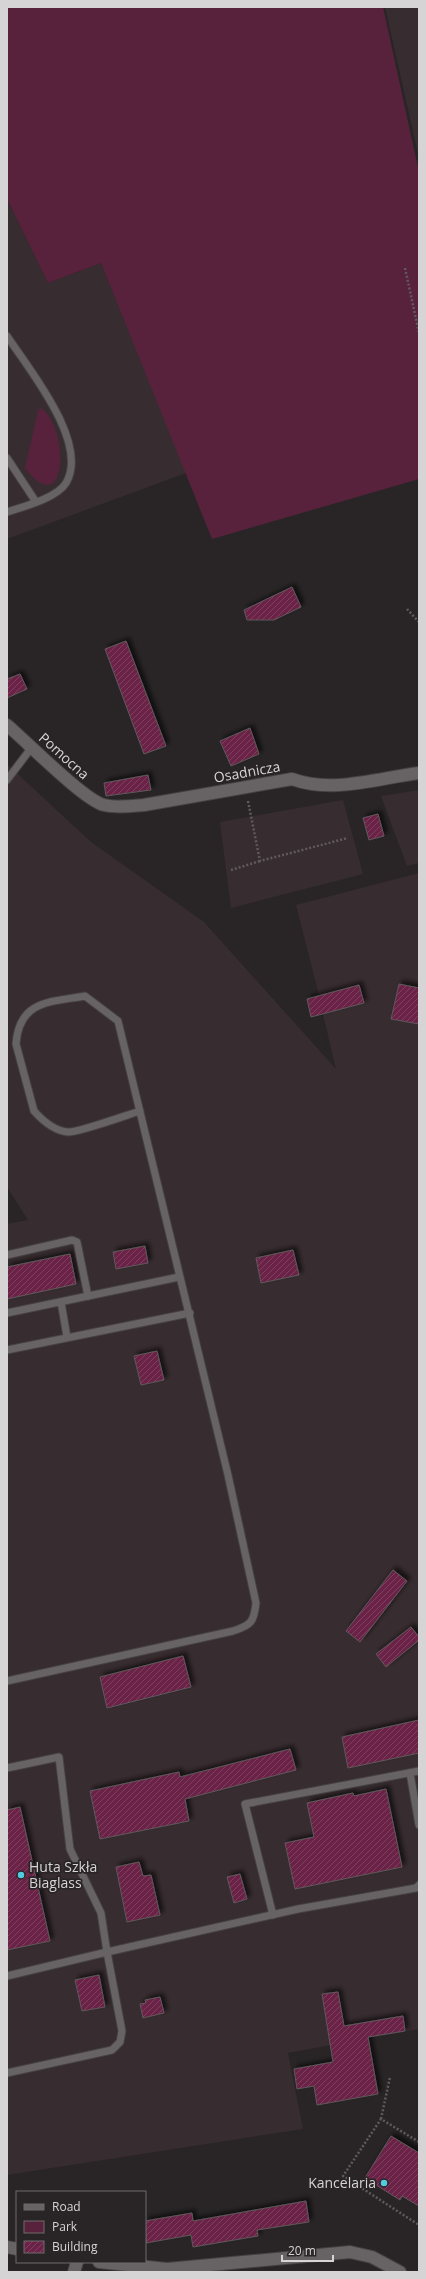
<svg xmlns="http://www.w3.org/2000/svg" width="426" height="2279" viewBox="0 0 426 2279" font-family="'Open Sans',sans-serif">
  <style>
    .built { fill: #372c30 }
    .green { fill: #58223c }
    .building { fill: url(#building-hatch); stroke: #5e595b; filter: url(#shadow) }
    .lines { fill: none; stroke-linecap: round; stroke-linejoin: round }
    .lane-casing { stroke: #454142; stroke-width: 9 }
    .street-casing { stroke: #454142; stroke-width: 14 }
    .path { stroke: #5f5b5c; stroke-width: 2.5; stroke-dasharray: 2 2; stroke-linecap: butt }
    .lane { stroke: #676264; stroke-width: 7 }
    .street { stroke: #676264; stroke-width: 12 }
    .poi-dot { fill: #54cadd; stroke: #292526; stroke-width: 1.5 }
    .labels { text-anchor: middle; stroke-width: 3.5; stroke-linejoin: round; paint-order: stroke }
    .street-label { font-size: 14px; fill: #d7d4d5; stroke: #292526 }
    .poi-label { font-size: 14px; fill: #d7d4d5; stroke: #292526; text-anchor: start }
  </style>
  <defs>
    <pattern id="building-hatch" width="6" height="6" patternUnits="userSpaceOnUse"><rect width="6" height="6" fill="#6b2247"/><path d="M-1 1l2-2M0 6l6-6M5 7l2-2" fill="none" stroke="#7f4161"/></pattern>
    <filter id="shadow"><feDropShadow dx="3.5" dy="-3.5" stdDeviation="2" flood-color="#0009"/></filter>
  </defs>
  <rect width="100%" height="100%" fill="#292526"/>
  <g class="built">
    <polygon points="385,7 419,7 419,158"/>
    <polygon points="7,199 48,283 101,263 186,473 7,539"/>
    <polygon points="7,764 91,842 204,922 336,1069 323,1014 311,1017 307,999 319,995 296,905 419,873 419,2029 288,2053 303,2129 7,2175 7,1224 28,1220 7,1187"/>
    <polygon points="419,790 419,863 407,866 381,796"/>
    <polygon points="343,800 363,874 231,908 220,822"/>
  </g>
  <g class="green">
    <polygon points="7,7 383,7 419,172 419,479 212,539 101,263 48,283 7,199"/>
    <path d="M 41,408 C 71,431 66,522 25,468 L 38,411 Z"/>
  </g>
  <g class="building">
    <polygon points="292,587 301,607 274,620 247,620 244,610"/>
    <polygon points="126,641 166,746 144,754 105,649"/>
    <polygon points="20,674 27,689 7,698 7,679"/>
    <polygon points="250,728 259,754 231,766 220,741"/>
    <polygon points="148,775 151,790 106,796 104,783"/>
    <polygon points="378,814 384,836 369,840 363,818"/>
    <polygon points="399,984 419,988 419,1024 391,1019"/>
    <polygon points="359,985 364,1003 311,1017 307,999"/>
    <polygon points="145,1246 148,1263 116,1269 113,1252"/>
    <polygon points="293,1250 299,1275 261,1283 256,1258"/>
    <polygon points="70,1254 76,1284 7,1299 7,1267"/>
    <polygon points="157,1351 164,1380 141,1385 134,1356"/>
    <polygon points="393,1570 407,1581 360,1642 346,1631"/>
    <polygon points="411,1627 419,1637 419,1640 386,1667 376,1654"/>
    <polygon points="183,1656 191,1687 107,1708 100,1677"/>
    <polygon points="419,1720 419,1753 348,1768 342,1737"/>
    <polygon points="290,1749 296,1770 185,1799 189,1821 100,1839 90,1791 179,1772 180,1777"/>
    <polygon points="386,1789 402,1867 295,1889 285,1843 314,1837 307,1803 353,1793 354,1796"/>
    <polygon points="20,1807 50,1941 7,1950 7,1810"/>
    <polygon points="139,1862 143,1876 151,1875 160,1915 127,1922 116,1867"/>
    <polygon points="240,1874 247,1899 234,1903 227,1877"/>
    <polygon points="99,1975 105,2007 82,2011 75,1980"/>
    <polygon points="338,1992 344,2026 403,2016 405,2031 368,2037 378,2094 317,2105 314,2086 297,2089 294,2069 333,2062 322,1994"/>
    <polygon points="160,1997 164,2013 143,2018 140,2004 146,2003 145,2000"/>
    <polygon points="391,2136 419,2153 419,2206 402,2196 400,2200 365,2178"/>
    <polygon points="306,2201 309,2222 257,2230 258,2236 193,2247 191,2235 146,2243 145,2221 192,2213 193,2221"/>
  </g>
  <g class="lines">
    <g class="lane-casing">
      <g id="lane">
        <path d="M 7,336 C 28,368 90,443 66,483 C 57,498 23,507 7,512"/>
        <polyline points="7,458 36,502"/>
        <polyline points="7,780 32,747"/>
        <polyline points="7,1255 72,1240 77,1242 88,1296"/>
        <polyline points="61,1302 67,1337"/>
        <polyline points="7,1313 179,1277"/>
        <polyline points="7,1350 190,1313"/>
        <path d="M 7,1681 L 233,1631 C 252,1625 254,1621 256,1603 L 228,1475 L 118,1021 L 85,996 C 51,1002 19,1000 16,1044 L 34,1111 C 42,1120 55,1131 68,1132 C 77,1133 127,1115 140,1111"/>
        <polyline points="7,1768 59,1757 70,1849 101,1913 107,1952 298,1909 416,1888 419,1885"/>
        <polyline points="410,1773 419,1825"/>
        <polyline points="273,1915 245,1804 419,1771"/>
        <polyline points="7,1976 107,1952 122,2031 120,2042 112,2050 7,2073"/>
      </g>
    </g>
    <g class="street-casing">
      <g id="street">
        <path d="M 7,725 C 26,741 84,800 104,805 C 117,808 131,806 144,805 L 292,779 C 333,794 378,778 419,773"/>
        <polyline points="7,2247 17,2249"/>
        <polyline points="99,2262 167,2269 350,2252 372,2257 400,2272"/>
        <polyline points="74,2272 77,2262"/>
      </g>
    </g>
    <g class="path">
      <polyline points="405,268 419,333"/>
      <polyline points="407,609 419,622"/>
      <polyline points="248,801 260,861 348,838"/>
      <polyline points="231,870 260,861"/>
      <polyline points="381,2119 390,2077"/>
      <polyline points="419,2142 381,2119 343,2176 419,2225"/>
    </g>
    <use href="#lane" class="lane"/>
    <use href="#street" class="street"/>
  </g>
  <g class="poi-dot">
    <circle cx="21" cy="1875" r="4"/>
    <circle cx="384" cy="2183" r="4"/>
  </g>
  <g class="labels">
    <g class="street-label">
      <text transform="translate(64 756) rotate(42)" y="5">Pomocna</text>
      <text transform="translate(247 772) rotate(-10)" y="5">Osadnicza</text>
    </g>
    <g class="poi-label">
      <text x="29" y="1872">Huta Szkła<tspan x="29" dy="16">Biaglass</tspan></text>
      <text x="376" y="2188" text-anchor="end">Kancelaria</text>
    </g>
  </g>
  <rect width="426" height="2279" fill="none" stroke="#d7d4d5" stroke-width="16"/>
  <rect x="16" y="2191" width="130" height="72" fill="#292526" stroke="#6f6b6c"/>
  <rect x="24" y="2204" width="20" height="6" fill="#676264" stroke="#6f6b6c"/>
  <text x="52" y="2211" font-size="12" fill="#d7d4d5">Road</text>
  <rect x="24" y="2221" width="20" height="12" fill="#58223c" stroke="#6f6b6c"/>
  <text x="52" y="2231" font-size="12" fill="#d7d4d5">Park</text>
  <rect x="24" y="2241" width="20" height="12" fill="url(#building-hatch)" stroke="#6f6b6c"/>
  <text x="52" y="2251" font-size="12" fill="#d7d4d5">Building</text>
  <path d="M282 2255v6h51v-6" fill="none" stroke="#d7d4d5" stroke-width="2"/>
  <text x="288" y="2255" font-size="12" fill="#d7d4d5" stroke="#292526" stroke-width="3" paint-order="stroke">20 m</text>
</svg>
